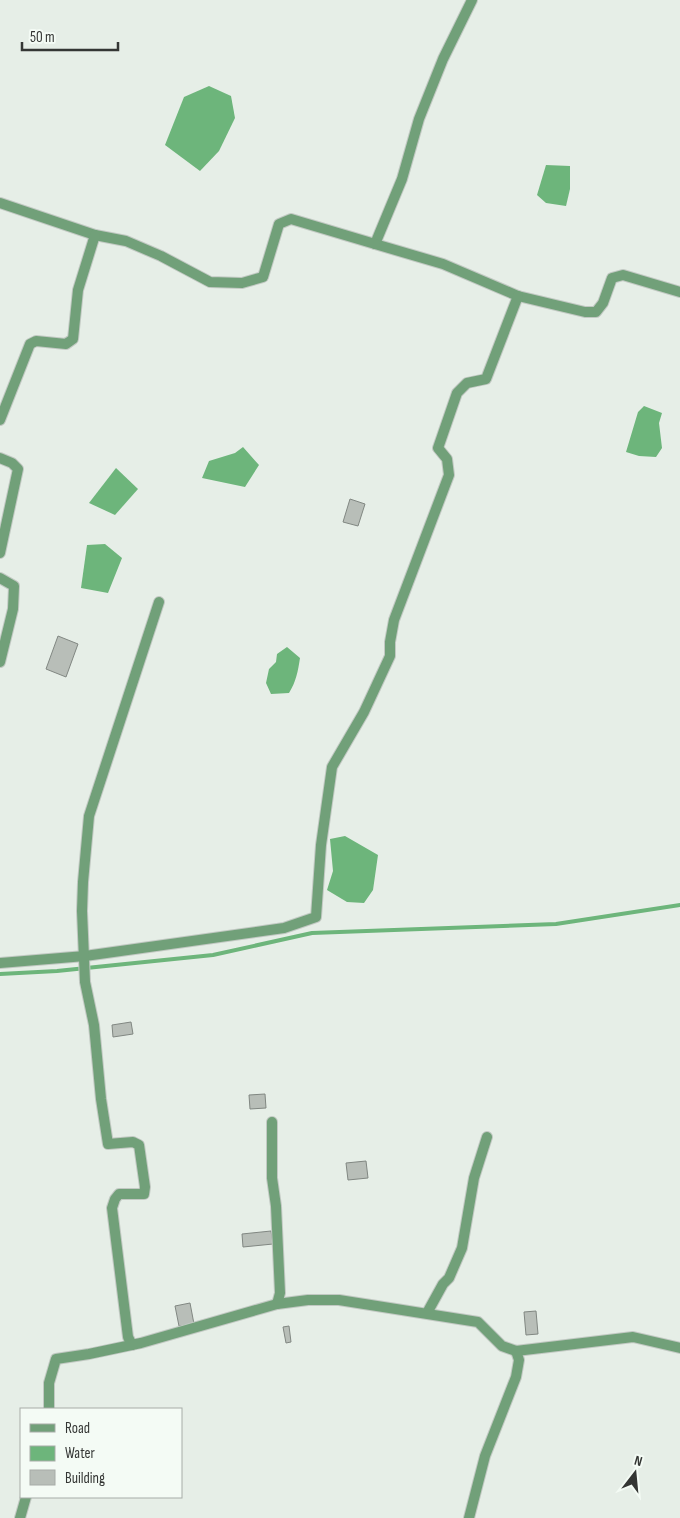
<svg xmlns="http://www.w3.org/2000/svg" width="680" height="1518" viewBox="0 0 680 1518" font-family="'Sofia Sans Condensed',sans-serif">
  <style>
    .water { fill: #6db57b }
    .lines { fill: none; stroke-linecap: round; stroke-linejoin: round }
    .stream { stroke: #6db57b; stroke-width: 4 }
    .building { fill: #b8beb8; stroke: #818782 }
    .street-casing { stroke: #c2c9c3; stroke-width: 12 }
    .street { stroke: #71a079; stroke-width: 10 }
  </style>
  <rect width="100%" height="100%" fill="#e6eee7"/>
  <g class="water">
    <polygon points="209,86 231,96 235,118 219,151 200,171 165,145 184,97"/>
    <polygon points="546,165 570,166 570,189 566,206 546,203 537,195"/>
    <polygon points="644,406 662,413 659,423 662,448 656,457 639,456 626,452 638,412"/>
    <polygon points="243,447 259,465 245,487 202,478 209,461 235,453"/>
    <polygon points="116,468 138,489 115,515 89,503"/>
    <polygon points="105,544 122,558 108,593 81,588 87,545"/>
    <path d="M 287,647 L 300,658 C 298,671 296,682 289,693 L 271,694 L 266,683 L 269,669 L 276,662 L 277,654 Z"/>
    <polygon points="345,836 378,855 373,890 364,903 347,902 327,890 333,871 330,839"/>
  </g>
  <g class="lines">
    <polyline class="stream" points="0,974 57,971 213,955 312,933 556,924 680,905"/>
  </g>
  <g class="building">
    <polygon points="350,499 365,504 358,526 343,522"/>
    <polygon points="58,636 78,644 66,677 46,669"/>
    <polygon points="131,1022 133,1034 113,1037 112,1025"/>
    <polygon points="265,1094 266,1108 250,1109 249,1095"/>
    <polygon points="366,1161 368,1178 348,1180 346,1163"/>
    <polygon points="271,1231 273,1244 243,1247 242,1234"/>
    <polygon points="190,1303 194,1324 179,1326 175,1306"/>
    <polygon points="536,1311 538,1334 526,1335 524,1312"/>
    <polygon points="289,1326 291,1342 286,1343 283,1327"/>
  </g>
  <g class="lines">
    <g class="street-casing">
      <g id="street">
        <polyline points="472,0 443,59 419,119 402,179 375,244 443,264 518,296 585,312 596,312 603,303 612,278 623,275 680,292"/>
        <polyline points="0,203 95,235 126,241 161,256 210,282 242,283 263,277 279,224 291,219 375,244"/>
        <polyline points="0,420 30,344 36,341 66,344 73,339 78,290 95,235"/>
        <polyline points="0,458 12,463 18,469 0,553"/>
        <polyline points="0,578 14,586 13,609 0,662"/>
        <polyline points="0,963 85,956 284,928 316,917 321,845 332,767 364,712 390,656 390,642 394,620 449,475 447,459 438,448 457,393 467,383 486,379 518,296"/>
        <polyline points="272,1122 272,1178 276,1206 280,1293 277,1304"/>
        <polyline points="427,1313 443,1284 449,1278 462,1248 474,1178 487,1137"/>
        <polyline points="132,1345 128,1337 112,1208 115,1199 119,1194 144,1194 145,1187 139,1145 133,1142 108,1144 101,1099 94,1025 85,982 82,911 83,882 89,816 159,602"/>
        <polyline points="49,1409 49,1383 56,1359 89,1354 141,1343 277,1304 308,1300 339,1300 478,1322 502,1346 516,1351 633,1337 680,1348"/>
        <polyline points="20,1518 26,1497"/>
        <polyline points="469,1518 485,1456 516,1377 519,1360 516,1351"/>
      </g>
    </g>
    <use href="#street" class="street"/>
  </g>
  <rect x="20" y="1408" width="162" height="90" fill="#f4fbf5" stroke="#a7aca8"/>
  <rect x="30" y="1424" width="25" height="8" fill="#71a079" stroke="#a7aca8"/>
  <text x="65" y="1433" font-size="15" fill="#343634">Road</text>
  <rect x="30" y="1446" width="25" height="15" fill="#6db57b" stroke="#a7aca8"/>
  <text x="65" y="1458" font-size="15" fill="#343634">Water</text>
  <rect x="30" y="1470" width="25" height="15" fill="#b8beb8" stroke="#a7aca8"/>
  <text x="65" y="1483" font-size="15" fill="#343634">Building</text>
  <g transform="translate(635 1473) rotate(16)" stroke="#f4fbf5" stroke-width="4" paint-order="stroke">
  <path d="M0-4L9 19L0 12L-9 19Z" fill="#343634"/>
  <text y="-8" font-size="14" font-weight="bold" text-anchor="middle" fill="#343634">N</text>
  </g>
  <path d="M22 42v8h96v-8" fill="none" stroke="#343634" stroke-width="2.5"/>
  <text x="30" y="42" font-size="15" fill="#343634" stroke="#f4fbf5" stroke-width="4" paint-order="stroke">50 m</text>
</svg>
